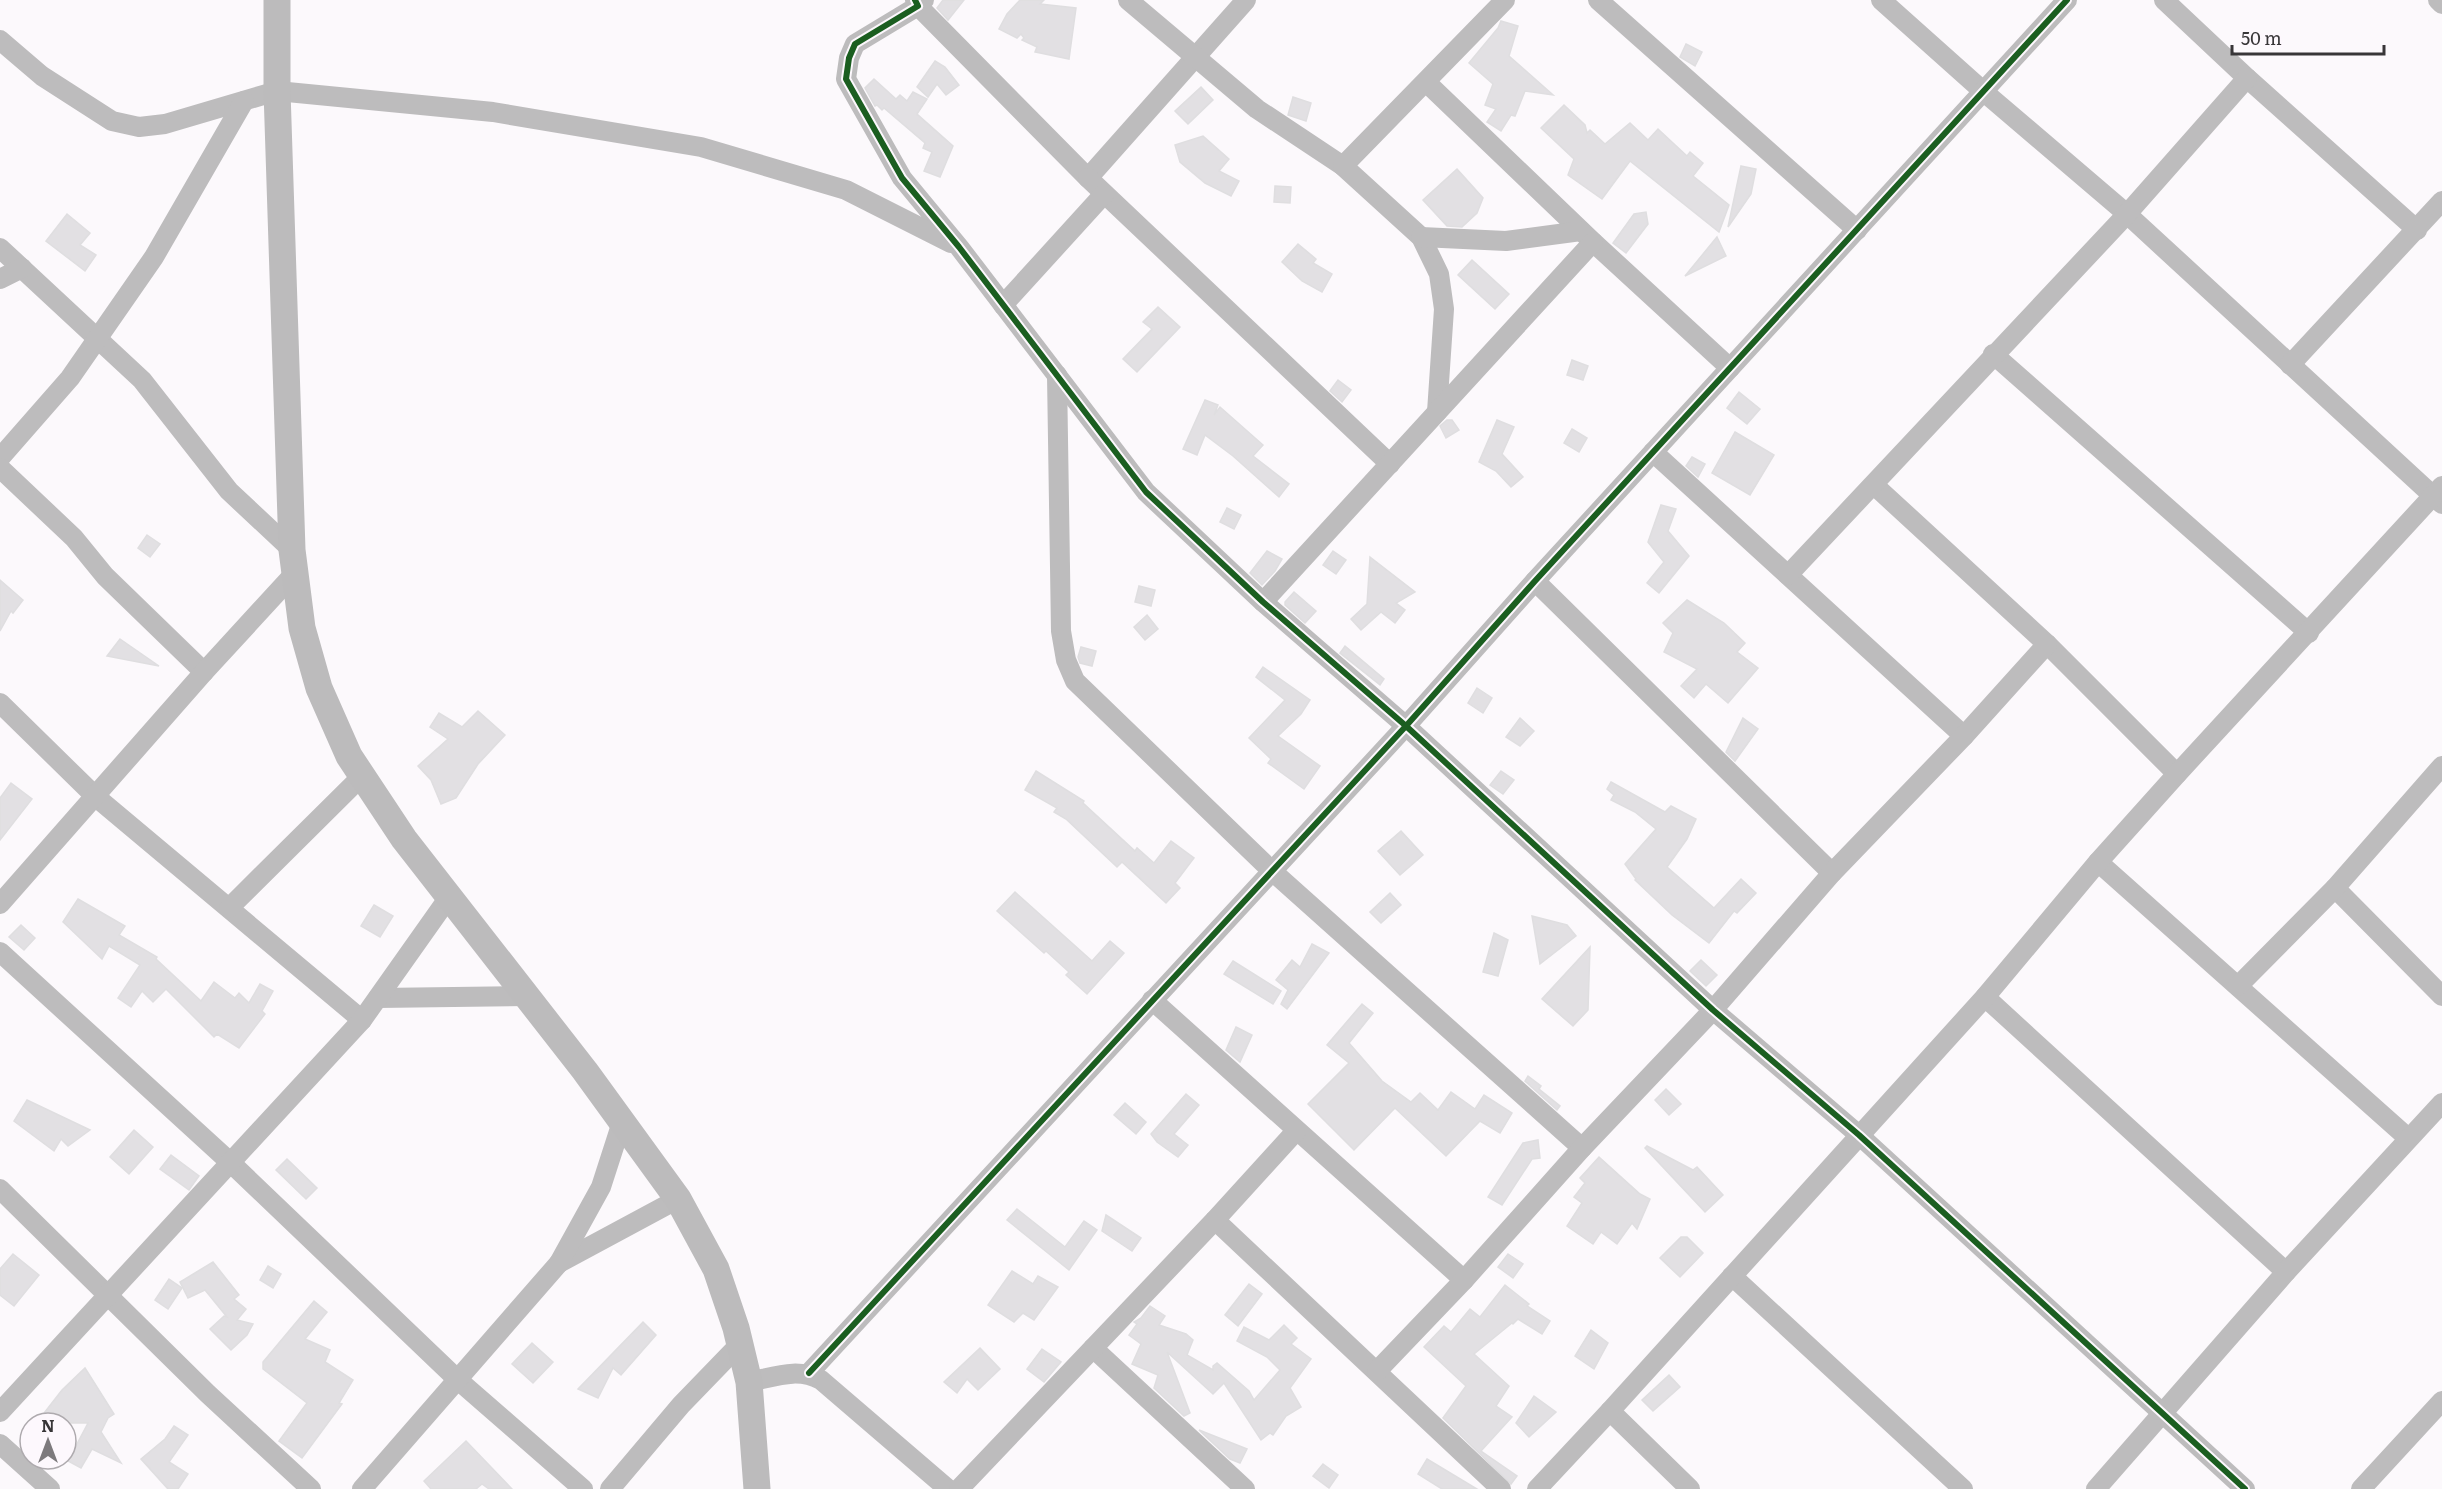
<svg xmlns="http://www.w3.org/2000/svg" width="2442" height="1489" viewBox="0 0 2442 1489" font-family="Literata,serif">
  <style>
    .building { fill: #e2e0e3; stroke: #dfdee0; stroke-width: 1.5 }
    .lines { fill: none; stroke-linecap: round; stroke-linejoin: round }
    .street { stroke: #bdbcbd; stroke-width: 20 }
    .secondary { stroke: #bcbbbc; stroke-width: 27 }
    .cycleway-casing { stroke: #fdf8fd; stroke-width: 10 }
    .cycleway { stroke: #1b5e20; stroke-width: 6 }
  </style>
  <rect width="100%" height="100%" fill="#fcf9fc"/>
  <g class="building">
    <polygon points="943,0 964,0 948,20 937,8"/>
    <polygon points="1020,0 1044,0 1040,4 1076,8 1069,59 1035,52 1037,47 1022,40 1024,38 1021,34 1017,38 999,29 1007,14"/>
    <polygon points="1501,21 1518,26 1509,56 1553,95 1525,91 1515,116 1511,115 1501,131 1487,122 1496,109 1485,105 1493,84 1469,63 1498,28"/>
    <polygon points="1686,44 1702,52 1695,66 1680,57"/>
    <polygon points="935,61 945,67 959,85 946,95 937,84 928,97 917,87"/>
    <polygon points="874,79 896,99 900,95 907,101 913,92 927,99 917,114 953,146 940,177 924,171 932,152 923,148 925,143 884,108 882,110 877,105 875,106 865,88"/>
    <polygon points="1201,87 1213,100 1188,124 1175,111"/>
    <polygon points="1293,97 1311,103 1306,121 1288,115"/>
    <polygon points="1564,105 1585,125 1587,133 1590,130 1605,144 1630,123 1648,140 1658,129 1687,156 1690,152 1703,163 1693,176 1729,205 1719,232 1630,161 1602,199 1568,175 1574,159 1541,128"/>
    <polygon points="1203,136 1229,159 1219,171 1239,181 1231,196 1205,183 1180,162 1175,145"/>
    <polygon points="1741,166 1756,169 1751,194 1728,227"/>
    <polygon points="1457,169 1483,198 1477,213 1462,227 1447,226 1423,200"/>
    <polygon points="1275,186 1291,187 1290,203 1274,202"/>
    <polygon points="1646,212 1648,224 1626,253 1613,243 1634,214"/>
    <polygon points="67,214 90,233 80,245 96,255 85,271 46,241"/>
    <polygon points="1717,237 1726,256 1685,276"/>
    <polygon points="1298,244 1316,259 1313,263 1332,274 1322,292 1302,281 1282,262"/>
    <polygon points="1472,260 1509,294 1495,309 1458,275"/>
    <polygon points="1158,307 1180,327 1137,372 1123,359 1152,329 1143,322"/>
    <polygon points="1572,360 1588,366 1583,380 1567,375"/>
    <polygon points="1338,380 1351,390 1342,402 1330,391"/>
    <polygon points="1739,392 1760,409 1747,424 1727,408"/>
    <polygon points="1205,400 1218,405 1214,415 1220,407 1263,445 1253,456 1289,484 1279,497 1233,456 1205,435 1197,455 1183,449"/>
    <polygon points="1447,420 1452,420 1459,430 1446,438 1440,426"/>
    <polygon points="1497,420 1514,427 1502,454 1523,477 1511,487 1496,471 1479,462"/>
    <polygon points="1572,429 1587,438 1579,452 1564,443"/>
    <polygon points="1735,432 1774,455 1750,495 1712,473"/>
    <polygon points="1692,457 1705,464 1698,477 1686,466"/>
    <polygon points="1661,505 1676,509 1668,531 1689,556 1659,593 1647,583 1664,562 1648,542"/>
    <polygon points="1227,508 1241,515 1234,529 1220,522"/>
    <polygon points="147,535 160,544 150,557 138,548"/>
    <polygon points="1267,551 1282,559 1275,571 1262,585 1250,573"/>
    <polygon points="1333,551 1346,560 1336,574 1323,565"/>
    <polygon points="1370,557 1415,592 1396,603 1405,610 1395,623 1381,612 1361,630 1351,619 1367,604"/>
    <polygon points="0,580 23,600 13,613 11,611 0,631"/>
    <polygon points="1139,586 1155,590 1151,606 1135,602"/>
    <polygon points="1294,592 1316,611 1305,623 1285,605 1285,602"/>
    <polygon points="1687,600 1724,623 1745,643 1737,652 1758,668 1728,703 1706,684 1694,698 1681,686 1697,669 1664,652 1673,633 1663,623"/>
    <polygon points="1147,615 1158,629 1145,640 1134,627"/>
    <polygon points="120,639 159,666 107,656"/>
    <polygon points="1345,646 1384,679 1380,685 1340,653"/>
    <polygon points="1081,647 1096,651 1092,666 1080,663 1078,657"/>
    <polygon points="1263,667 1310,700 1301,714 1278,736 1320,766 1304,789 1268,763 1271,759 1249,738 1285,700 1256,677"/>
    <polygon points="1477,688 1492,698 1483,713 1468,703"/>
    <polygon points="478,711 505,735 478,764 456,798 441,804 431,780 418,766 448,739 430,727 439,713 462,727"/>
    <polygon points="1520,718 1534,731 1520,746 1506,737"/>
    <polygon points="1743,718 1758,729 1735,761 1726,752"/>
    <polygon points="1036,771 1084,801 1083,803 1135,851 1137,848 1154,863 1171,841 1194,858 1175,883 1180,888 1166,903 1122,862 1117,867 1066,819 1054,812 1057,808 1025,790"/>
    <polygon points="1501,771 1514,780 1503,794 1490,785"/>
    <polygon points="1611,782 1665,812 1671,806 1696,819 1687,839 1667,867 1714,908 1741,879 1756,893 1737,913 1734,911 1709,943 1672,915 1635,880 1636,879 1625,864 1656,829 1635,812 1611,800 1614,795 1607,789"/>
    <polygon points="11,783 32,799 0,840 0,798"/>
    <polygon points="1401,831 1423,855 1400,875 1378,851"/>
    <polygon points="1015,892 1092,961 1110,941 1124,953 1087,994 1066,975 1069,972 1046,951 1044,953 997,911"/>
    <polygon points="1390,893 1401,905 1381,923 1370,912"/>
    <polygon points="78,899 125,926 119,935 157,957 156,959 201,1001 214,982 235,998 239,993 249,1003 260,984 273,991 262,1011 265,1014 239,1048 217,1034 214,1037 166,989 153,1002 142,991 131,1007 118,998 140,965 109,946 102,959 63,922"/>
    <polygon points="374,905 393,916 380,937 361,926"/>
    <polygon points="1532,916 1567,925 1576,936 1540,964"/>
    <polygon points="21,925 35,938 24,950 9,937"/>
    <polygon points="1494,933 1508,940 1498,976 1483,972"/>
    <polygon points="1312,944 1329,953 1287,1009 1281,1004 1288,990 1276,980 1292,960 1300,967"/>
    <polygon points="1590,947 1588,1010 1573,1026 1542,999"/>
    <polygon points="1701,960 1717,975 1706,986 1690,971"/>
    <polygon points="1233,961 1281,991 1273,1004 1224,974"/>
    <polygon points="1362,1004 1373,1013 1349,1043 1382,1081 1411,1102 1420,1093 1438,1110 1451,1092 1475,1109 1484,1095 1512,1113 1500,1133 1480,1121 1446,1156 1395,1108 1354,1150 1308,1104 1349,1063 1327,1045"/>
    <polygon points="1236,1027 1252,1035 1240,1062 1226,1050"/>
    <polygon points="1528,1076 1541,1086 1539,1089 1560,1106 1557,1110 1525,1081"/>
    <polygon points="1666,1089 1681,1104 1669,1115 1655,1100"/>
    <polygon points="1186,1094 1199,1105 1174,1134 1188,1145 1178,1157 1157,1142 1151,1134"/>
    <polygon points="27,1100 90,1130 68,1146 61,1139 54,1151 14,1121"/>
    <polygon points="1125,1103 1146,1122 1136,1134 1114,1115"/>
    <polygon points="134,1130 153,1147 129,1174 110,1157"/>
    <polygon points="1538,1140 1540,1158 1532,1159 1502,1205 1488,1197 1523,1143"/>
    <polygon points="1647,1146 1693,1170 1697,1167 1723,1195 1705,1212 1645,1148"/>
    <polygon points="171,1155 199,1176 189,1190 160,1169"/>
    <polygon points="1599,1157 1640,1194 1650,1199 1637,1229 1632,1223 1617,1244 1601,1232 1593,1244 1567,1226 1582,1203 1574,1197 1585,1183 1580,1178"/>
    <polygon points="287,1159 317,1188 306,1199 276,1170"/>
    <polygon points="1017,1209 1065,1247 1084,1221 1097,1230 1069,1270 1007,1220"/>
    <polygon points="1106,1215 1141,1238 1132,1251 1102,1231"/>
    <polygon points="1681,1237 1687,1237 1703,1253 1680,1277 1660,1258"/>
    <polygon points="13,1254 39,1275 14,1306 0,1295 0,1269"/>
    <polygon points="1508,1254 1523,1264 1513,1278 1498,1267"/>
    <polygon points="213,1262 239,1295 234,1299 246,1309 237,1320 253,1324 247,1335 231,1350 210,1329 224,1316 227,1317 205,1290 188,1298 180,1282"/>
    <polygon points="268,1266 281,1274 273,1288 260,1280"/>
    <polygon points="1012,1271 1033,1284 1038,1276 1058,1287 1034,1320 1023,1313 1014,1322 988,1305"/>
    <polygon points="169,1279 182,1288 168,1309 155,1300"/>
    <polygon points="1249,1284 1262,1294 1238,1326 1225,1315"/>
    <polygon points="1505,1285 1529,1304 1527,1306 1550,1321 1542,1334 1518,1319 1513,1324 1512,1323 1474,1354 1509,1386 1496,1406 1512,1417 1481,1451 1517,1476 1511,1484 1443,1418 1466,1386 1424,1347 1444,1326 1451,1332 1470,1309 1480,1317"/>
    <polygon points="314,1301 327,1312 305,1339 330,1350 325,1362 353,1380 339,1403 342,1404 302,1458 279,1441 307,1403 263,1369 263,1362"/>
    <polygon points="1150,1306 1165,1316 1159,1325 1186,1334 1193,1340 1187,1355 1213,1370 1213,1366 1217,1363 1249,1391 1254,1400 1280,1370 1267,1357 1237,1341 1244,1327 1269,1340 1284,1325 1297,1338 1291,1344 1311,1359 1290,1388 1301,1407 1286,1416 1273,1435 1270,1433 1261,1440 1224,1383 1213,1394 1167,1352 1190,1413 1184,1416 1154,1388 1158,1375 1132,1364 1141,1344 1129,1335 1137,1324 1134,1322 1141,1318"/>
    <polygon points="643,1322 656,1335 621,1375 613,1368 598,1398 578,1389"/>
    <polygon points="1591,1330 1608,1343 1594,1369 1575,1356"/>
    <polygon points="532,1343 553,1362 533,1383 512,1364"/>
    <polygon points="980,1348 1000,1369 978,1390 967,1379 957,1393 944,1382"/>
    <polygon points="1042,1349 1061,1362 1044,1382 1027,1369"/>
    <polygon points="85,1368 114,1414 108,1418 101,1432 121,1463 92,1449 81,1468 68,1461 88,1423 57,1423 44,1413 62,1390"/>
    <polygon points="1669,1375 1680,1387 1653,1411 1642,1400"/>
    <polygon points="1534,1396 1556,1412 1529,1437 1516,1423"/>
    <polygon points="174,1426 188,1435 169,1462 188,1474 178,1489 168,1489 141,1459 165,1439"/>
    <polygon points="1199,1430 1247,1449 1240,1463 1230,1459"/>
    <polygon points="466,1441 512,1489 489,1489 482,1484 476,1489 431,1489 424,1481"/>
    <polygon points="1427,1459 1477,1489 1442,1489 1418,1474"/>
    <polygon points="1323,1464 1338,1475 1329,1488 1313,1476"/>
  </g>
  <g class="lines">
    <g class="street">
      <polyline points="915,0 918,6 855,44 849,58 846,79 902,178 959,247 1146,492 1263,602 1406,726 1713,1010 1859,1135 2245,1489"/>
      <polyline points="924,0 918,6 1088,178 1246,0"/>
      <polyline points="1128,0 1257,109 1343,166 1421,237 1439,274 1444,309 1437,412"/>
      <polyline points="1598,0 1857,230"/>
      <polyline points="1881,0 1984,92 2127,214 2442,504"/>
      <polyline points="2164,0 2247,78 2417,230"/>
      <polyline points="2438,0 2442,4"/>
      <polyline points="0,40 42,76 112,121 139,127 165,124 277,91 493,112 701,147 846,190 951,243"/>
      <polyline points="1426,82 1593,242 1730,368"/>
      <polyline points="1343,166 1505,0"/>
      <polyline points="1088,178 1390,464"/>
      <polyline points="1421,237 1506,241 1581,231"/>
      <polyline points="0,248 142,380 229,491 292,550"/>
      <polyline points="0,279 22,268"/>
      <polyline points="1003,305 1104,194"/>
      <polyline points="1993,354 2309,633"/>
      <polyline points="2290,365 2442,201"/>
      <polyline points="1057,375 1061,631 1066,660 1075,681 1272,871 1582,1148"/>
      <polyline points="1653,452 1964,736"/>
      <polyline points="0,458 70,378 154,257 244,101"/>
      <polyline points="0,468 74,538 105,576 204,672"/>
      <polyline points="1874,485 2047,644 2177,774"/>
      <polyline points="1788,575 2127,214 2247,78"/>
      <polyline points="1535,581 1832,873"/>
      <polyline points="1263,602 1593,242"/>
      <polyline points="0,703 96,797 362,1020"/>
      <polyline points="2098,862 2408,1138"/>
      <polyline points="2335,888 2442,996"/>
      <polyline points="0,904 204,672 294,574"/>
      <polyline points="229,908 362,776"/>
      <polyline points="0,952 231,1163 458,1380 583,1489"/>
      <polyline points="2238,986 2335,888 2442,766"/>
      <polyline points="1985,997 2286,1272"/>
      <polyline points="378,998 527,996"/>
      <polyline points="1152,1000 1464,1280"/>
      <polyline points="0,1189 208,1394 311,1489"/>
      <polyline points="1215,1220 1501,1489"/>
      <polyline points="559,1263 678,1199"/>
      <polyline points="1732,1276 1963,1489"/>
      <polyline points="1093,1348 1245,1489"/>
      <polyline points="1377,1371 1464,1280 1582,1148 1713,1010 1832,873 1964,736 2047,644"/>
      <polyline points="809,1373 1406,726 1535,581 2067,0"/>
      <path d="M 749,1382 C 775,1377 797,1367 821,1380 L 948,1489"/>
      <polyline points="1610,1411 1690,1489"/>
      <polyline points="0,1412 362,1020 449,897"/>
      <polyline points="0,1444 50,1489"/>
      <polyline points="362,1489 559,1263 601,1187 622,1122"/>
      <polyline points="610,1489 681,1405 740,1344"/>
      <polyline points="959,1489 1215,1220 1296,1131"/>
      <polyline points="1537,1489 1610,1411 1985,997 2098,862 2177,774 2442,486"/>
      <polyline points="2096,1489 2286,1272 2442,1103"/>
      <polyline points="2361,1489 2442,1401"/>
    </g>
    <polyline class="secondary" points="277,0 277,91 292,550 302,628 319,688 349,756 404,839 585,1071 678,1199 716,1269 736,1328 749,1382 757,1489"/>
    <g class="cycleway-casing">
      <g id="cycleway">
        <polyline points="915,0 918,6 855,44 849,58 846,79 902,178 959,247 1146,492 1263,602 1406,726 1713,1010 1859,1135 2245,1489"/>
        <polyline points="809,1373 1406,726 1535,581 2067,0"/>
      </g>
    </g>
    <use href="#cycleway" class="cycleway"/>
  </g>
  <g transform="translate(48 1441)"><circle r="28" fill="#fdf8fd" stroke="#aeaaae" stroke-width="1.5"/>
  <path d="M0-4.5L10 22L0 15L-10 22Z" fill="#7d7a7d"/>
  <text y="-9" font-size="16" font-weight="bold" text-anchor="middle" fill="#383638">N</text>
  </g>
  <path d="M2232 45v9h152v-9" fill="none" stroke="#383638" stroke-width="3"/>
  <text x="2241" y="45" font-size="18" fill="#383638" stroke="#fdf8fd" stroke-width="4.5" paint-order="stroke">50 m</text>
</svg>
